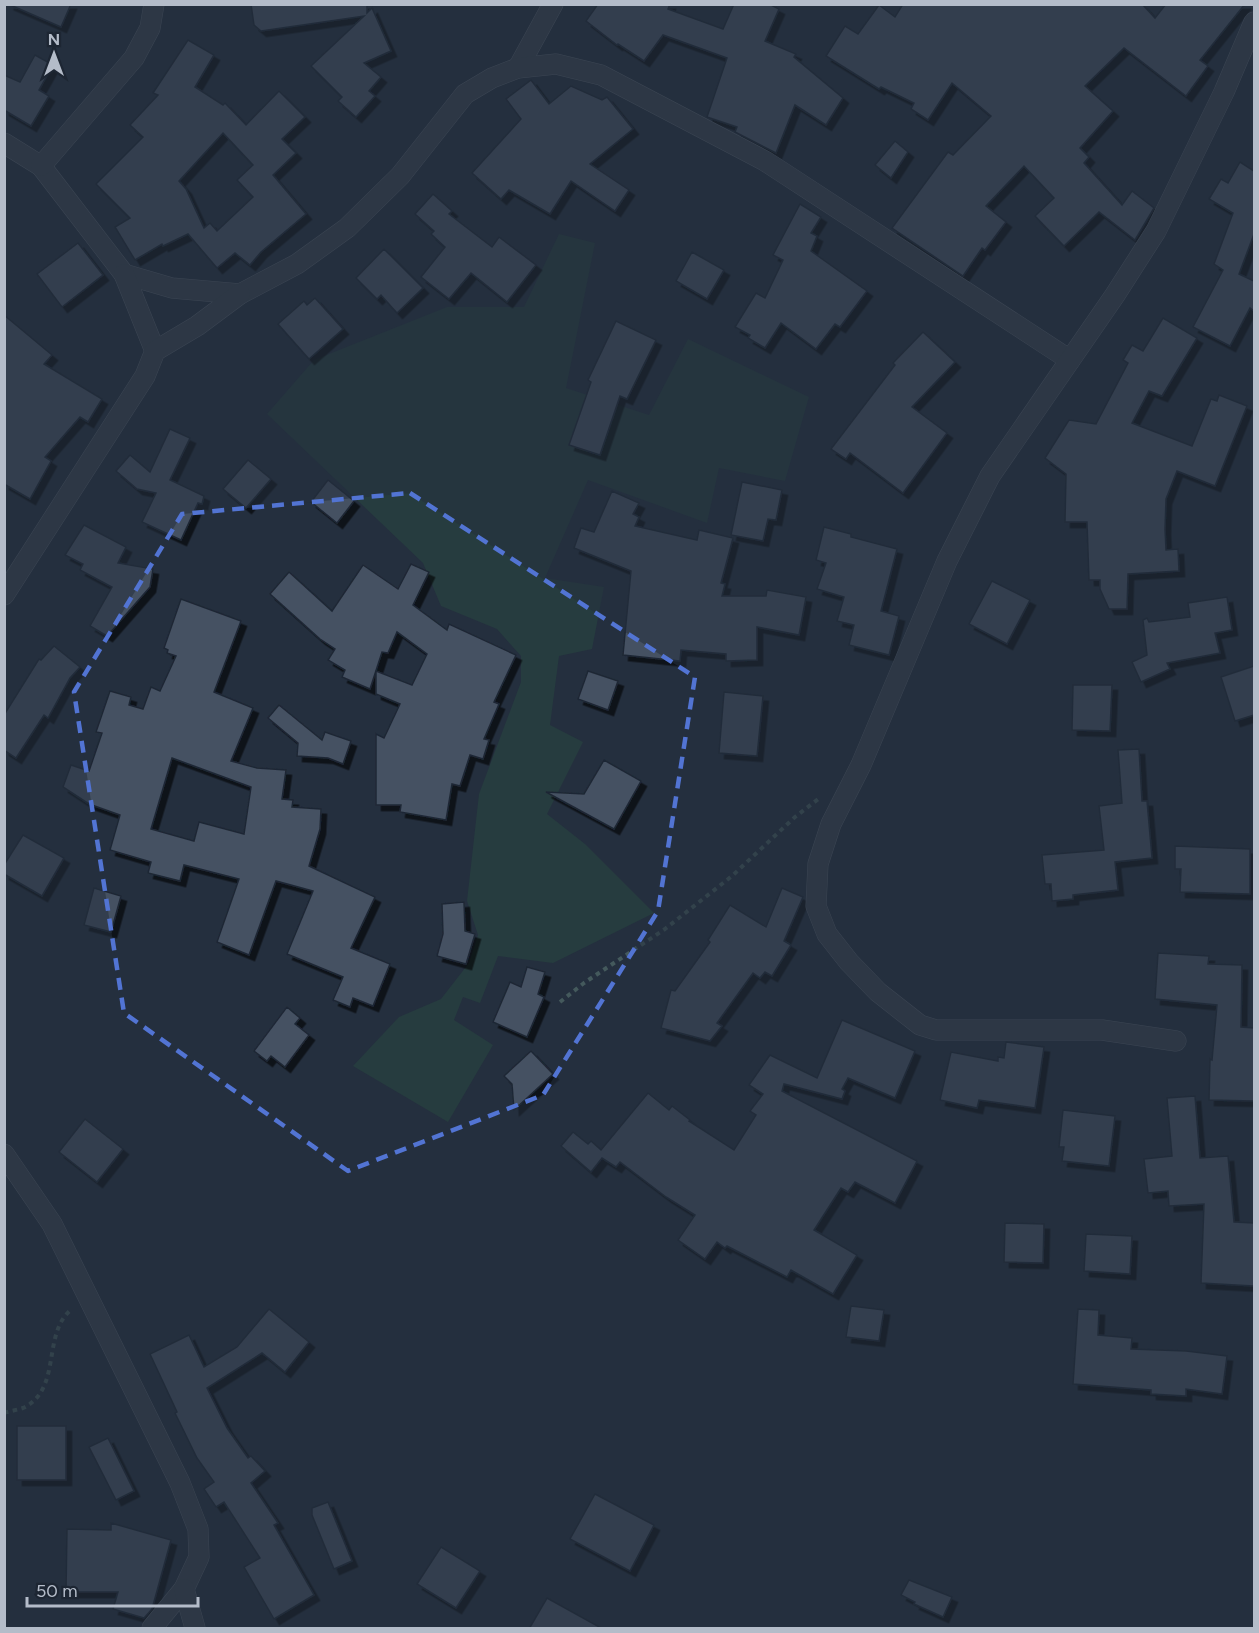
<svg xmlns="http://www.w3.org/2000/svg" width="1259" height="1633" viewBox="0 0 1259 1633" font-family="Figtree,sans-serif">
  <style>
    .green { fill: #263c3f }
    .building { fill: #455162; stroke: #1f2835; stroke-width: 1.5; fill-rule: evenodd; filter: url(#shadow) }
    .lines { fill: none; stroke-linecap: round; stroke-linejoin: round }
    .street-casing { stroke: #565f6c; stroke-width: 21 }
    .path { stroke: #44595c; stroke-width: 4; stroke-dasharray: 4.5 4.5; stroke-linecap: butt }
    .street { stroke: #38414e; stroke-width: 20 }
    .marked { fill: none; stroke: #5274d3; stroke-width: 4.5; stroke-dasharray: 12 8; stroke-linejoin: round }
  </style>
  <defs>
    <filter id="shadow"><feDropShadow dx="5.5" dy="5.5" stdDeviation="0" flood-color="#0009"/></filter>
  </defs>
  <rect width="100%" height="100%" fill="#242f3e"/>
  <polygon class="green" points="559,234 595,243 566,388 649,415 688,339 809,397 785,481 719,468 707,523 588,480 545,578 604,587 592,649 559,656 550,725 583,742 547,814 585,844 654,913 553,963 498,956 480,1003 463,997 454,1020 493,1045 448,1122 353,1066 399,1017 441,999 469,963 478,935 467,901 479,794 521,682 521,656 497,629 441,606 423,563 267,414 314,360 447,307 524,307"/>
  <g class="building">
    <polygon points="8,4 71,4 61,27"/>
    <polygon points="251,4 367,4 367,13 372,8 391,51 364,63 381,77 369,91 375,96 356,117 338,101 342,97 311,66 364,16 261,31 254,25"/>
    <polygon points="598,4 670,4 668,9 723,29 734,4 769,4 779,9 765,41 796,54 794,57 843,98 826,125 795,105 776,153 735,132 737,127 707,117 727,58 663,35 644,61 618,44 617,45 586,21"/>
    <polygon points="903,4 1142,4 1155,18 1166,4 1245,4 1200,60 1208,66 1186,96 1124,48 1085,86 1113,111 1080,148 1089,157 1084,163 1122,205 1132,191 1154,208 1135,240 1099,212 1064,246 1035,216 1054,198 1024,166 986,206 1006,222 985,250 982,248 963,276 892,228 948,152 953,155 991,116 952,83 928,120 911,109 914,103 881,87 879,89 826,56 845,26 858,34 879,5 895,17"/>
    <path d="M 188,40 L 214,55 L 195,87 L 223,105 L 225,103 L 246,125 L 279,91 L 305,117 L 282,139 L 296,153 L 273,175 L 306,214 L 261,252 L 250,265 L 235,253 L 217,268 L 188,234 L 163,246 L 162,244 L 135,260 L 115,227 L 130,218 L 96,184 L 143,137 L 130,125 L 158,95 L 153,93 ZM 223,133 L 253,165 L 237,180 L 253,197 L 217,231 L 210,223 L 204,228 L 186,189 L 179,181 Z"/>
    <polygon points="35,55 53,65 39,90 49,96 31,126 4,110 4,75 20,82"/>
    <polygon points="531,80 549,104 571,86 602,100 607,97 633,129 590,164 629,190 615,211 571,181 550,214 509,190 501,199 472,173 521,119 506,99"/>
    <polygon points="895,141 908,152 891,178 875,165"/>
    <polygon points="1240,162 1254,171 1254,234 1239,274 1254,281 1254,311 1250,308 1230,346 1193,327 1223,270 1214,264 1233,213 1209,199 1221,179 1228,183"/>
    <polygon points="433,194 452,211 449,214 492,247 499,237 536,265 507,302 471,273 449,299 421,277 445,247 431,234 434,231 415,214"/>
    <polygon points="800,204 821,217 811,233 817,236 811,251 867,291 840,327 835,324 816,349 781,323 765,348 748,338 750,335 735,327 756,293 765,298 783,260 773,255"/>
    <polygon points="78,243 103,275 62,307 37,274"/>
    <polygon points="384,249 423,288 397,313 381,295 377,299 356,278"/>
    <polygon points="692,252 724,270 707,299 676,281"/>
    <polygon points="315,298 343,329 309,359 278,324 304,301 307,305"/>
    <polygon points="4,315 52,355 44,364 102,399 88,422 80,417 45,457 51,461 30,499 4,484"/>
    <polygon points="1163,318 1197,338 1162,396 1149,391 1132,423 1192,446 1211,399 1217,401 1219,395 1247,406 1215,486 1177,471 1166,499 1165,529 1166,550 1178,549 1179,571 1128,574 1127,609 1109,609 1100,589 1100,580 1089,580 1087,522 1065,522 1066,474 1045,458 1069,420 1096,424 1128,363 1123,360 1132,345 1143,351"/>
    <polygon points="616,321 656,340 627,399 620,396 600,455 569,445 591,382 588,380"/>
    <polygon points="923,332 955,362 912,407 947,433 903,493 850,453 846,459 831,449 895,365 893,363"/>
    <polygon points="170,429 190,438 170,480 204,496 202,504 198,503 181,540 142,522 156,493 137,489 116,471 130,455 150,472"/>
    <polygon points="248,460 271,479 246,508 223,489"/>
    <polygon points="328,480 354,501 337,523 311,502"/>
    <polygon points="742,482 782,490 776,520 768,519 763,541 731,535"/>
    <polygon points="612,491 639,503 633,514 639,517 635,526 697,540 699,530 733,538 721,583 725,584 722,596 766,596 767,590 806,597 799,635 757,627 757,660 726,661 726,654 681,650 680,661 623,655 631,571 574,548 581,528 594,532"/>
    <polygon points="84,525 126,547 118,563 153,569 150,587 107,636 90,626 112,587 80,570 83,564 65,555"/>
    <polygon points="824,527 851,534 851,537 897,549 881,611 899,616 889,655 849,645 854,625 837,621 844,597 817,589 826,563 816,560"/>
    <polygon points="411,564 429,572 413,605 447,630 449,624 516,655 494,702 499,704 484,739 489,740 483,759 470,755 460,786 452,784 446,820 400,812 401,805 376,805 376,734 384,738 400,704 376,694 376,671 412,685 427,654 397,632 388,653 382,652 370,689 342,677 345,670 328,660 335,649 320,639 270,594 289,572 332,611 363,565 398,589"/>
    <polygon points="992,581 1030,600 1007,644 969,624"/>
    <polygon points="1227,597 1232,630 1215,633 1220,653 1167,663 1170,669 1141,682 1132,662 1147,655 1143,620 1147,618 1149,622 1190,617 1188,603"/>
    <path d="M 181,599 L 241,621 L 214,692 L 253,708 L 231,761 L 257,768 L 286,770 L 282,799 L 293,800 L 292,807 L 321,809 L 320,829 L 309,866 L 375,897 L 351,948 L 390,964 L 373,1006 L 353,998 L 350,1007 L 333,1000 L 343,977 L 287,954 L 313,891 L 276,881 L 249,955 L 217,942 L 239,879 L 184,865 L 180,881 L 148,873 L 151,862 L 110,850 L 120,815 L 89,804 L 63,787 L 71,765 L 89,771 L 102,733 L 96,732 L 110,691 L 131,697 L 129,705 L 143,709 L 151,687 L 160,691 L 176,656 L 167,653 L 168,650 L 164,648 ZM 172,758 L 251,787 L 244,834 L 199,822 L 194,841 L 151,829 Z"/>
    <polygon points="54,646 80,667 70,678 48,718 44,715 16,758 4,750 4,715 39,659 41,660"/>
    <polygon points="1254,666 1254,715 1235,721 1221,677"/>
    <polygon points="588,671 618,681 608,710 578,699"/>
    <polygon points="1073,685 1112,685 1110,731 1072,730"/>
    <polygon points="724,692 763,696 757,756 719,753"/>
    <polygon points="279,705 322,740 325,732 351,741 343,764 328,758 297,756 298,743 268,718"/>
    <polygon points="1139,749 1142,801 1147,801 1152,858 1115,862 1118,890 1073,895 1073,899 1052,901 1051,884 1045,884 1042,855 1104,850 1099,806 1122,803 1118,750"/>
    <polygon points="604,760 641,781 614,829 546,792 584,794"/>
    <polygon points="23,835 64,858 42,896 4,874 4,865"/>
    <polygon points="1175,846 1250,849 1250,894 1180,892 1181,869 1175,869"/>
    <polygon points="94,888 121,896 111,932 84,925"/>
    <polygon points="782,888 803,897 784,941 791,945 772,976 765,972 760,978 753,973 717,1023 722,1026 710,1041 661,1028 671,990 675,991 710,942 708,940 730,905 766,927"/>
    <polygon points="464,902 465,931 475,934 466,964 437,956 443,934 442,904"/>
    <polygon points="1158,953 1209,956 1208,964 1242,965 1241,1027 1254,1028 1254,1101 1209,1100 1210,1059 1212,1060 1217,1005 1155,999"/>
    <polygon points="527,967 545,972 538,994 544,997 527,1037 493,1022 510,982 521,987"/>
    <polygon points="287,1007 300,1018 295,1024 309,1035 285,1067 271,1056 267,1061 254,1051"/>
    <polygon points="842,1020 915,1051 895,1098 848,1078 842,1089 845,1091 842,1099 784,1084 782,1091 917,1161 895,1203 855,1182 848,1192 841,1188 814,1230 857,1255 833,1294 791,1270 787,1277 727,1246 725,1248 717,1242 705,1259 678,1240 695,1215 666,1197 620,1162 616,1167 602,1158 591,1172 561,1146 573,1132 588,1144 591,1141 601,1150 648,1093 669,1110 672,1106 690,1120 689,1121 734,1150 756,1115 750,1111 763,1094 749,1085 770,1055 817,1078"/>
    <polygon points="1006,1042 1044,1047 1035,1108 979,1100 977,1108 940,1100 951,1052 998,1061 998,1057 1004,1058"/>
    <polygon points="531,1051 553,1074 514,1110 512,1084 504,1076"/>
    <polygon points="1195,1096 1200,1158 1228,1156 1234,1222 1254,1223 1254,1286 1201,1283 1204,1204 1169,1206 1168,1191 1148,1193 1144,1159 1172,1156 1167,1098"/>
    <polygon points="1063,1110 1115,1116 1109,1166 1062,1161 1064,1147 1059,1147"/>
    <polygon points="85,1119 123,1149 97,1182 59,1152"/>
    <polygon points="1005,1223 1044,1224 1043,1263 1004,1262"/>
    <polygon points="1086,1234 1132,1236 1130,1274 1084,1271"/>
    <polygon points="851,1306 884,1310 879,1341 846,1337"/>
    <polygon points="269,1309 309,1342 285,1372 262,1353 207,1388 227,1428 248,1458 251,1456 265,1471 251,1483 278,1523 274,1525 314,1595 274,1619 244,1567 260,1558 224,1502 216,1507 204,1489 214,1482 197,1458 175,1413 177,1412 150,1354 189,1335 204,1367 237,1347"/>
    <polygon points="1078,1309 1099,1310 1098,1335 1132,1338 1131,1349 1186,1351 1227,1356 1222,1394 1186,1389 1186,1396 1151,1394 1151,1390 1073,1384"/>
    <rect x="17" y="1426" width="49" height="54"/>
    <polygon points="108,1438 134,1491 116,1500 89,1447"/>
    <polygon points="595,1494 654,1525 630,1571 570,1539"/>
    <polygon points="328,1502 352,1561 334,1569 312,1515 312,1508"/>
    <polygon points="111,1523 171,1540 152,1609 144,1618 113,1609 118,1592 66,1592 67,1529 111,1530"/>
    <polygon points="441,1547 480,1571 456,1608 417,1584"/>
    <polygon points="909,1580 952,1597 943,1617 914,1604 915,1602 901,1595"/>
    <polygon points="547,1598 603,1629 529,1629"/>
  </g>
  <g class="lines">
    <g class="street-casing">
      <g id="street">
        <polyline points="518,68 553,4"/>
        <polyline points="4,143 41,166 124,274 172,288 240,294 297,264 347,228 400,176 465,94 492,78 518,68 556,64 601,75 765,161 1070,360"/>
        <polyline points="41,166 134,58 150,28 154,4"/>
        <polyline points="124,274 155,351"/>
        <polyline points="4,595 145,376 155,351 197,326 240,294"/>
        <polyline points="1176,1041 1102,1030 936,1030 920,1025 878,992 849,962 827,934 816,906 818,864 831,824 861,765 947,561 990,476 1115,295 1156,231 1224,92 1254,22"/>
        <polyline points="4,1154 52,1224 180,1483 198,1529 199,1557 184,1589 152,1628"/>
        <polyline points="184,1589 195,1628"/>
      </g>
    </g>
    <g class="path">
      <polyline points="560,1002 584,983 665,929 732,876 795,817 821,797"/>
      <path d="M 4,1413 C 10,1411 17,1410 23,1408 C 63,1389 41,1333 72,1309"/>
    </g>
    <use href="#street" class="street"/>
  </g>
  <path d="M0 0H1259V1633H0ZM 410,493 L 695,677 L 658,911 L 543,1095 L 348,1171 L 124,1013 L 74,692 L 182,514 Z" fill="#242f3e" fill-opacity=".55" fill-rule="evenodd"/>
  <path class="marked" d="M 410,493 L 695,677 L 658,911 L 543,1095 L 348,1171 L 124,1013 L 74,692 L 182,514 Z"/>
  <rect width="1259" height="1633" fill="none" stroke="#b4bcc9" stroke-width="12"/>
  <g transform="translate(54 54)" stroke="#1d2633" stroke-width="4.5" paint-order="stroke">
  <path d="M0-4.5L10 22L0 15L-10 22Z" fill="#b4bcc9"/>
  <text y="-9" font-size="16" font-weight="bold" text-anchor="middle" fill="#b4bcc9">N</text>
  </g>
  <path d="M27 1597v9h171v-9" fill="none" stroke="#b4bcc9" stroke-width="3"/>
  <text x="36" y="1597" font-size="18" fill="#b4bcc9" stroke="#1d2633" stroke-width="4.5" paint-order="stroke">50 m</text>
</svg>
